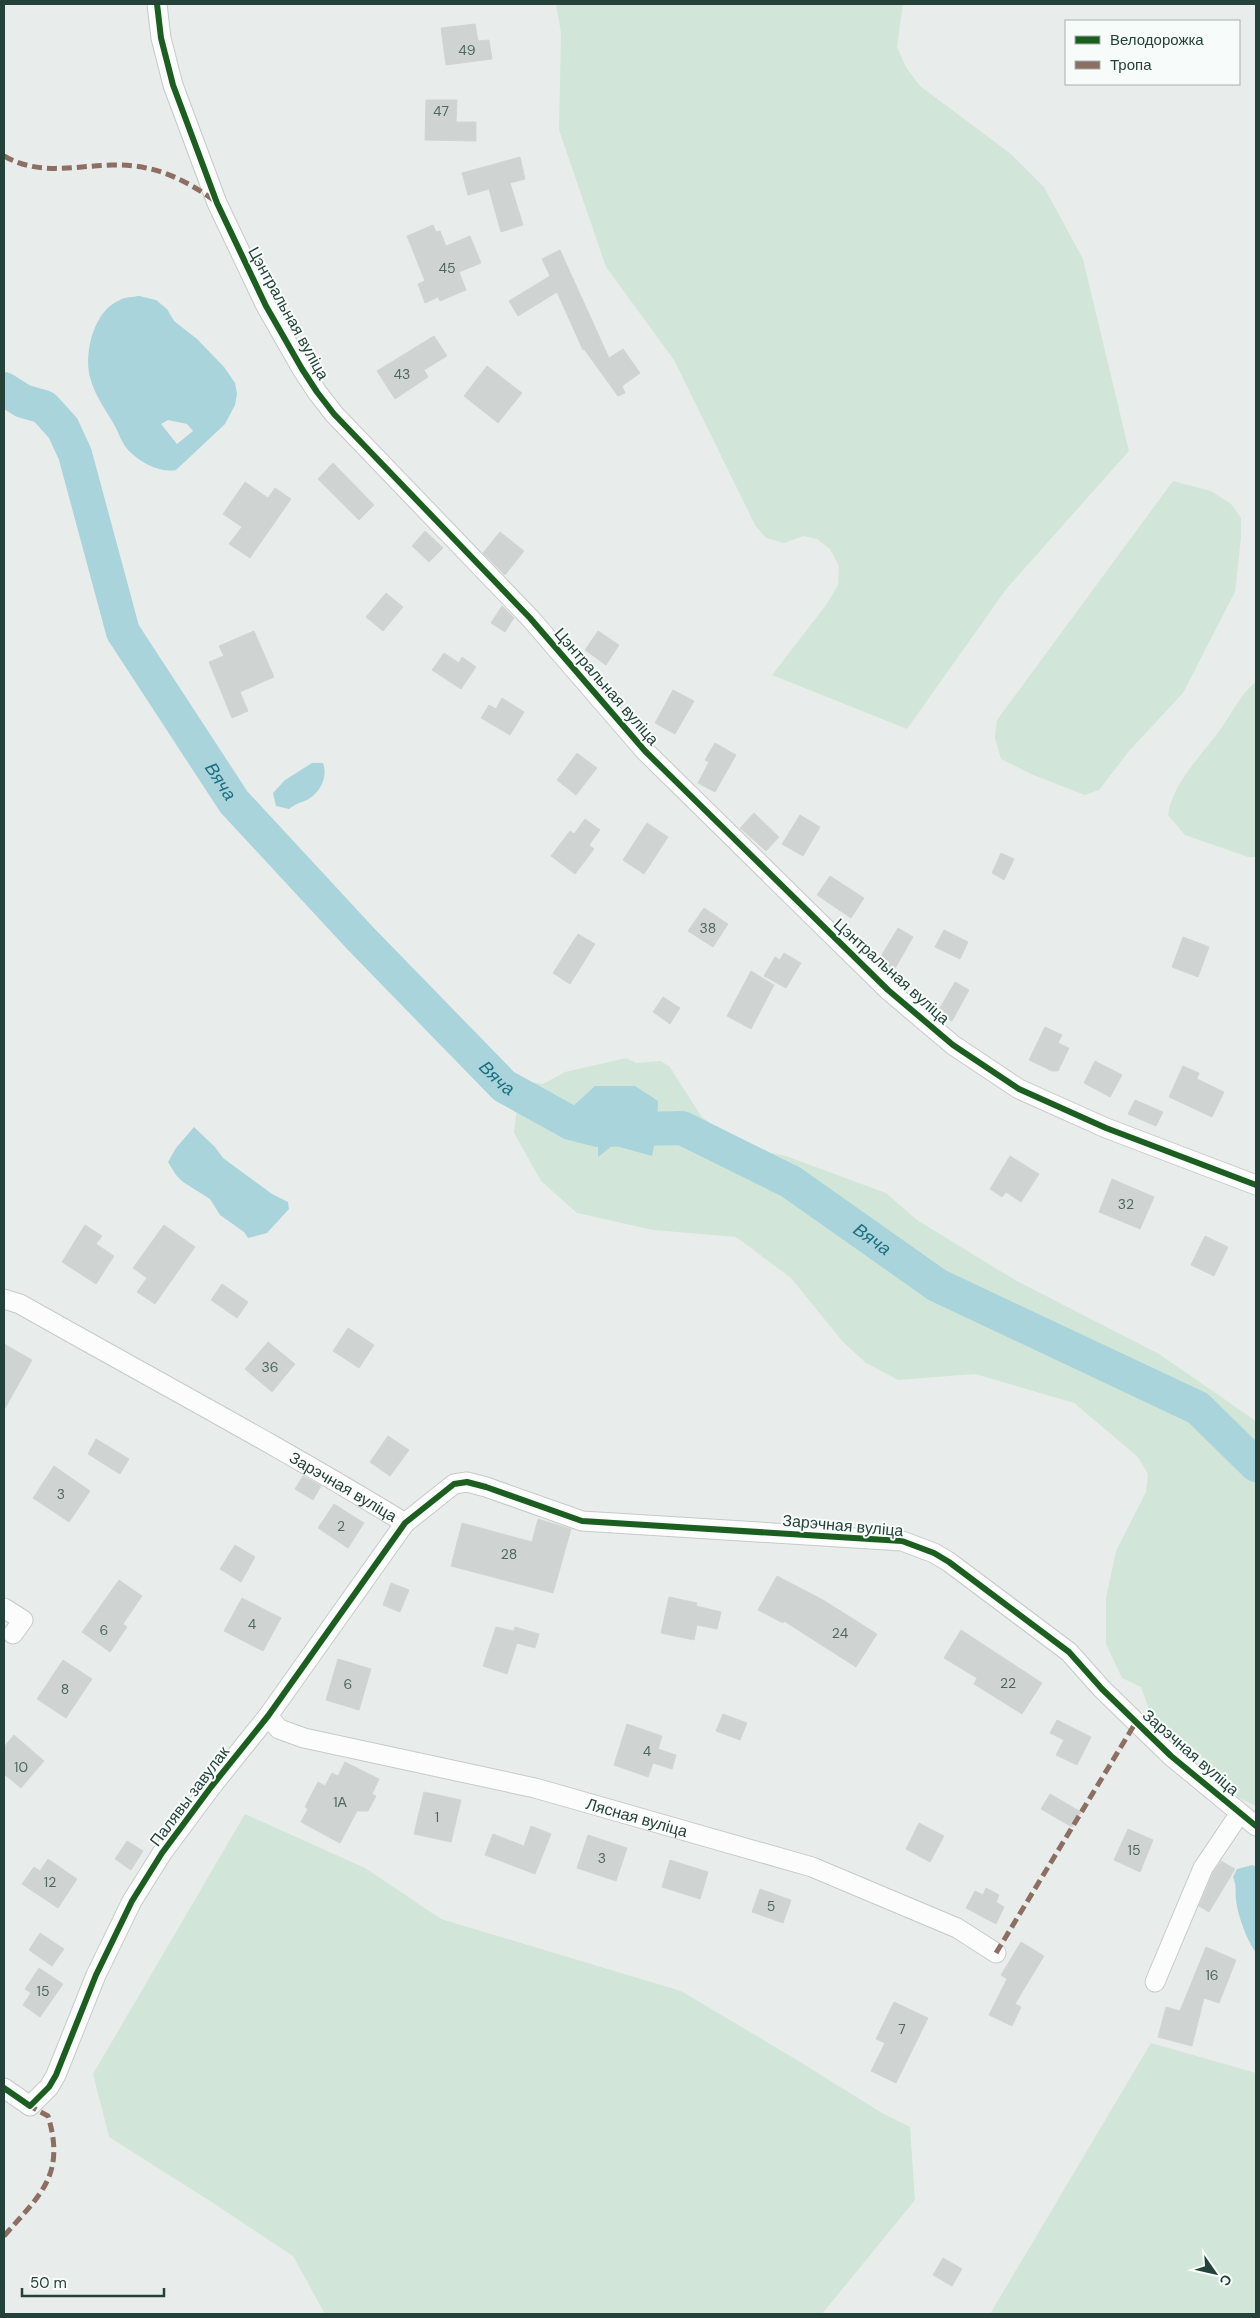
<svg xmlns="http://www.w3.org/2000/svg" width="1260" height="2318" viewBox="0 0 1260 2318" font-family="'DM Sans',sans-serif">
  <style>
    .green { fill: #d1e6d8 }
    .water { fill: #a9d4db; fill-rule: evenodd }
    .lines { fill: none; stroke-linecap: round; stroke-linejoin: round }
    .river { stroke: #a9d4db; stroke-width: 34 }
    .building { fill: #cfd4d2; stroke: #d1d6d4 }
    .minor-casing { stroke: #c5cac8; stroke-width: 21 }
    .minor { stroke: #fcfcfc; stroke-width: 19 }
    .quiet { stroke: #8d6e63; stroke-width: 5; stroke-dasharray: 10 5; stroke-linecap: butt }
    .cycleway-casing { stroke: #f7fbf9; stroke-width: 9 }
    .cycleway { stroke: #1b5e20; stroke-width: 6 }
    .labels { text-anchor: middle; stroke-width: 4; stroke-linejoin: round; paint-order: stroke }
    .number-label { font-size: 14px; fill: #506761 }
    .street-label { font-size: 16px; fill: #24423a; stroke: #f7fbf9 }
    .water-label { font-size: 18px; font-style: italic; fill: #1c6f80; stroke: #f7fbf9 }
  </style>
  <rect width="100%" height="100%" fill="#e8edeb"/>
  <g class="green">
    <polygon points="556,4 903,4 897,47 906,67 920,86 1011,154 1044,187 1083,259 1129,451 1007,588 907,729 772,675 826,605 838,585 839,566 830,549 817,539 804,536 784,543 766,538 755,525 674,360 606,267 559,130 561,33"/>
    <polygon points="1173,481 1211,491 1231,504 1241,518 1241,538 1235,592 1183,693 1129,751 1099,790 1085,795 1033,775 1001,759 995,738 997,720"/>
    <path d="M 1256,682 L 1256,857 L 1248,857 L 1185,835 L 1168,815 C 1173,780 1205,753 1224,724 C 1236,707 1239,696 1256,682 Z"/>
    <polygon points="626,1058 636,1063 661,1061 670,1067 701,1116 739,1146 786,1156 886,1193 917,1220 1015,1280 1159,1354 1256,1421 1256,1806 1239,1798 1195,1749 1152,1718 1141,1687 1122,1678 1106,1644 1106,1598 1116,1551 1146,1492 1148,1474 1138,1457 1074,1403 975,1374 898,1380 866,1363 843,1342 791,1278 736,1237 653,1230 577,1213 541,1181 514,1133 517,1105 524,1086 530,1082 543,1084 565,1072"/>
    <polygon points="245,1814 365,1868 441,1919 681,1991 797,2060 882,2113 910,2127 915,2200 822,2314 325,2314 293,2256 210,2201 109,2137 93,2074"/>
    <polygon points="1151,2043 1256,2073 1256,2314 990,2314"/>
  </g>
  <g class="water">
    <path d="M 139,296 L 156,300 L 167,309 L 174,321 L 197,339 L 224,367 L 235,383 L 237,394 L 235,405 L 225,424 L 176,470 C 160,473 141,463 129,451 C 121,443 118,430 112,421 C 103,406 92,390 89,373 C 85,348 95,310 120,300 C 125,297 133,297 139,296 ZM 168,420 L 187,424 L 193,431 L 177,444 L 161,424 Z"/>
    <path d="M 312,763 L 323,763 C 328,777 321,792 307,800 C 300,803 295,804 289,809 L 276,806 L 273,793 L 285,780 Z"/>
    <polygon points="595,1086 635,1086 658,1101 657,1130 652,1156 613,1145 598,1157 598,1130 571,1123 571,1108"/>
    <polygon points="194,1127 215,1147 223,1158 272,1194 288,1202 289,1209 267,1233 248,1238 244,1232 220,1215 210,1199 183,1182 176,1175 168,1162 176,1148"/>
    <path d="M 1253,1865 L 1256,1867 L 1256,1953 C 1247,1940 1238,1917 1236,1900 C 1235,1891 1237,1887 1233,1877 L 1237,1869 Z"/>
  </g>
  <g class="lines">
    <path class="river" id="s1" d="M 4,389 L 23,401 L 44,407 L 63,428 L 75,454 L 123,632 L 234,802 L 360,938 L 504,1086 L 571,1123 L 598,1130 L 682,1128 L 791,1182 L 937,1285 L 1198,1408 L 1256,1465"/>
  </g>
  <g class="building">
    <polygon points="475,24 478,41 489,40 492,59 446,65 441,28"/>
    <polygon points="426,100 457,100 456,122 476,122 476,141 425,140"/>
    <polygon points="520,157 525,179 510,183 523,225 501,232 489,189 468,195 462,173"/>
    <polygon points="433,225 436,232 440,231 446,246 470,236 481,263 459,272 466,290 440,301 438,297 425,303 418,284 425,281 407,236"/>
    <polygon points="560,250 609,358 623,349 640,373 622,386 625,393 618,396 584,349 583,350 557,292 518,316 509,301 550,276 542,259"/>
    <polygon points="434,336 447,356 424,370 428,377 395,399 377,371"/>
    <polygon points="487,366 522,393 498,423 464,396"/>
    <polygon points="333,463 374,505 359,520 318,479"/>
    <polygon points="245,482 268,498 275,488 291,499 250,558 229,544 242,527 223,514"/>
    <polygon points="425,531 443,548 429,562 412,546"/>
    <polygon points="500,532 524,551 505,575 483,553"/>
    <polygon points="386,593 403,607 383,631 366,617"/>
    <polygon points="502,606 514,618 505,632 491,623"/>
    <polygon points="254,631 274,677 240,692 248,711 232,718 209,662 224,656 219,646"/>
    <polygon points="598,631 619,645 606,665 585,650"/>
    <polygon points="444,653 459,663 462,657 476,667 461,689 432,670"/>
    <polygon points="673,690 694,701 675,734 655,723"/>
    <polygon points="502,698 524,712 510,735 481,718 489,705 496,709"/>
    <polygon points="715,743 736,755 715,792 698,783 709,762 705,760"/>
    <polygon points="577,753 597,768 576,795 557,780"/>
    <polygon points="754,813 779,837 766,851 740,828"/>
    <polygon points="800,815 820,827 803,856 782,844"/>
    <polygon points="585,819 600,830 589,845 594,849 575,874 551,856 570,831 574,834"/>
    <polygon points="647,823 668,837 644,874 623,860"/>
    <polygon points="1001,853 1014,859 1004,880 992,873"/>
    <polygon points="830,876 864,898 851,918 817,895"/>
    <polygon points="704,908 728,924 713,947 688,931"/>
    <polygon points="898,928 913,937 893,972 877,963"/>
    <polygon points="944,930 968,942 960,959 935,947"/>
    <polygon points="578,934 595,944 570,984 553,973"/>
    <polygon points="1183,937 1209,947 1198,977 1172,967"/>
    <polygon points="784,953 801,963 786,988 764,976 775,957 780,960"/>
    <polygon points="751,971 774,985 751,1029 727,1016"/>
    <polygon points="955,982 969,990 952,1021 937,1013"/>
    <polygon points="663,997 680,1008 670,1024 653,1012"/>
    <polygon points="1045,1027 1062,1035 1058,1043 1069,1048 1058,1071 1052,1071 1029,1060"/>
    <polygon points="1095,1061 1122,1075 1110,1097 1084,1083"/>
    <polygon points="1183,1066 1199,1073 1197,1079 1224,1092 1212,1117 1169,1097"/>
    <polygon points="1135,1100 1163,1112 1156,1126 1128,1114"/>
    <polygon points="1010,1156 1039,1174 1021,1202 1006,1192 1002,1197 990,1189"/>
    <polygon points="1112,1179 1154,1197 1140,1229 1099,1212"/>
    <polygon points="85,1225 102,1236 96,1244 114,1256 96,1284 62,1262"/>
    <polygon points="164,1225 195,1247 155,1304 137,1292 147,1278 133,1268"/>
    <polygon points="1205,1236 1228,1247 1214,1276 1191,1265"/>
    <polygon points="222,1284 248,1302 237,1318 211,1300"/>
    <polygon points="348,1328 374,1345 359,1368 333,1351"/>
    <polygon points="268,1342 295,1364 272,1392 245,1369"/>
    <polygon points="4,1344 32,1360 4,1410"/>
    <polygon points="388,1436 409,1450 390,1476 370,1462"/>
    <polygon points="96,1439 129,1459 120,1474 88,1454"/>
    <polygon points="54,1466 90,1491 69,1522 33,1498"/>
    <polygon points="303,1476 321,1486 313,1500 295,1489"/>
    <polygon points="334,1504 364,1523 348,1548 318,1528"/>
    <polygon points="538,1519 571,1529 553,1593 451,1566 462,1523 532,1542"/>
    <polygon points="235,1545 255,1557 241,1582 220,1569"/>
    <polygon points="777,1576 823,1600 877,1634 856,1667 784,1621 783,1623 758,1610"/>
    <polygon points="119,1580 142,1596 123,1624 127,1627 110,1652 82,1632"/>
    <polygon points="391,1583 409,1590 400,1612 383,1605"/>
    <polygon points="669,1597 697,1603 696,1606 721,1612 717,1629 697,1625 694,1640 661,1633"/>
    <polygon points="242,1598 281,1618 263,1651 224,1631"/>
    <polygon points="496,1627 514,1631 515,1627 539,1634 535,1648 517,1643 507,1674 483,1666"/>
    <polygon points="961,1630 1042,1683 1022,1714 974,1684 977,1678 944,1658"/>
    <polygon points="338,1659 371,1669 359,1710 326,1700"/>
    <polygon points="63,1660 92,1679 66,1718 37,1699"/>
    <polygon points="723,1714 747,1723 740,1740 716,1731"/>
    <polygon points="1057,1720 1091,1737 1077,1765 1056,1755 1064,1740 1050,1733"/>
    <polygon points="627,1724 662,1736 658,1749 676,1755 672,1769 653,1763 648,1777 614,1765"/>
    <polygon points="14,1735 44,1761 21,1788 4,1774 4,1747"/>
    <polygon points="345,1762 379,1779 372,1794 376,1796 368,1811 357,1811 340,1843 301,1822 308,1809 305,1807 318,1782 325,1786 332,1773 338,1776"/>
    <polygon points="424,1792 461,1800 451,1842 414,1834"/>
    <polygon points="1050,1794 1081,1812 1072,1827 1041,1809"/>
    <polygon points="919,1823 944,1836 930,1862 906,1849"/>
    <polygon points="531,1826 551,1834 535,1874 485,1855 493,1834 524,1846"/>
    <polygon points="1128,1829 1153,1840 1140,1872 1114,1860"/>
    <polygon points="588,1835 627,1848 616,1881 577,1868"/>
    <polygon points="127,1841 143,1851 131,1870 115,1859"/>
    <polygon points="48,1859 77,1879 58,1908 22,1884 34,1867 40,1871"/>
    <polygon points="670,1860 708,1872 700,1899 662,1887"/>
    <polygon points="1221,1861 1235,1869 1209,1912 1199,1906 1213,1873"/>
    <polygon points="986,1888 999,1895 996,1902 1004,1907 996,1924 966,1908 975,1891 983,1895"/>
    <polygon points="760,1889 791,1900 783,1923 752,1912"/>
    <polygon points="40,1933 64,1949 52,1966 29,1950"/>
    <polygon points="1021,1942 1044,1956 1015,2004 1021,2007 1012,2026 989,2015 1007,1979 1001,1975"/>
    <polygon points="1206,1947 1236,1960 1219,2003 1204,1998 1192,2046 1158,2037 1166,2007 1180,2011"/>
    <polygon points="39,1968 63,1984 40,2017 23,2005 31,1993 25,1989"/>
    <polygon points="894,2002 928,2018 896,2083 871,2071 885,2043 876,2039"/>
    <polygon points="943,2258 962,2269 952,2286 933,2275"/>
  </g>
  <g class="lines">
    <g class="minor-casing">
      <g id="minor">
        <polyline points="157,4 161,38 173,85 217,203 266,306 302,369 317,392 334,414 530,618 645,751 888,990 953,1045 1019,1089 1106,1128 1256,1185"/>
        <path id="s2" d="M 4,1299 L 20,1304 C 149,1377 279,1446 405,1523"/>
        <polyline points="4,1608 23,1620 13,1634"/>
        <path id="s3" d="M 268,1716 L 279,1729 L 304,1738 L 535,1788 L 812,1867 L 957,1928 L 996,1953"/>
        <polyline points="1155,1982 1203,1868 1240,1813"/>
        <polyline points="4,2088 30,2106 49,2087 56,2075 96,1975 132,1901 162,1853 211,1787 268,1716 405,1523 454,1484 467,1482 486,1487 582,1521 902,1541 934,1553 949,1562 1069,1652 1102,1689 1171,1756 1256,1826"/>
      </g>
    </g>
    <use href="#minor" class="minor"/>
    <g class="quiet">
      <path d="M 4,156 C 39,176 74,166 112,165 C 153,164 183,178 215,201"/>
      <polyline points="996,1953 1136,1722"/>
      <path d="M 4,2236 C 40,2195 66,2175 48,2116 L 30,2106"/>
    </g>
    <g class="cycleway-casing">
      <g id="cycleway">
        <polyline points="157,4 161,38 173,85 217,203 266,306 302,369 317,392 334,414 530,618 645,751 888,990 953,1045 1019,1089 1106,1128 1256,1185"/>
        <polyline points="4,2088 30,2106 49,2087 56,2075 96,1975 132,1901 162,1853 211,1787 268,1716 405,1523 454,1484 467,1482 486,1487 582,1521 902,1541 934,1553 949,1562 1069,1652 1102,1689 1171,1756 1256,1826"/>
      </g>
    </g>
    <use href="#cycleway" class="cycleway"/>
  </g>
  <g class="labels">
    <g class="number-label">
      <text x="467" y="55">49</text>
      <text x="441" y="116">47</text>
      <text x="447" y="273">45</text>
      <text x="402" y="379">43</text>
      <text x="708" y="933">38</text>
      <text x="1126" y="1209">32</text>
      <text x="270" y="1372">36</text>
      <text x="61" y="1499">3</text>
      <text x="341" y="1531">2</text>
      <text x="509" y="1559">28</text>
      <text x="252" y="1629">4</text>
      <text x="104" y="1635">6</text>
      <text x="840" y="1638">24</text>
      <text x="1008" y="1688">22</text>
      <text x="348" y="1689">6</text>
      <text x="65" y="1694">8</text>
      <text x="647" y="1756">4</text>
      <text x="21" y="1772">10</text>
      <text x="340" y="1807">1А</text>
      <text x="437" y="1822">1</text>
      <text x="1134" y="1855">15</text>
      <text x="602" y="1863">3</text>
      <text x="50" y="1887">12</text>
      <text x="771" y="1911">5</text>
      <text x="1212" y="1980">16</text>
      <text x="43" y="1996">15</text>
      <text x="902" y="2034">7</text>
    </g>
    <g class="street-label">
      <text transform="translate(289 313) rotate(61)" y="6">Цэнтральная вуліца</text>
      <text transform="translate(607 686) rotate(49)" y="6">Цэнтральная вуліца</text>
      <text transform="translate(892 971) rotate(42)" y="6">Цэнтральная вуліца</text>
      <text dy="6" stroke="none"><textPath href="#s2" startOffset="388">Зарэчная вуліца</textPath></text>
      <text transform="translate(843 1525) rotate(5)" y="6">Зарэчная вуліца</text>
      <text transform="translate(1191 1752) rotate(41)" y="6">Зарэчная вуліца</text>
      <text transform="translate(189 1796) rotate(-53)" y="6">Палявы завулак</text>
      <text dy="6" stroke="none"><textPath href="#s3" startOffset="386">Лясная вуліца</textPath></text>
    </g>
    <g class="water-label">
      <text dy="6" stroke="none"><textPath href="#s1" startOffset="464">Вяча</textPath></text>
      <text dy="6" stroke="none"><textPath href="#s1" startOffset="870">Вяча</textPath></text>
      <text dy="6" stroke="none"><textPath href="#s1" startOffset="1290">Вяча</textPath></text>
    </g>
  </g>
  <rect width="1260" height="2318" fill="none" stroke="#24423a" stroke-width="10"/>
  <rect x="1065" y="20" width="175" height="65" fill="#f7fbf9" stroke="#a3b1ad"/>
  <rect x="1075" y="36" width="25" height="8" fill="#1b5e20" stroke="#a3b1ad"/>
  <text x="1110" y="45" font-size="15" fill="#24423a">Велодорожка</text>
  <rect x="1075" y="61" width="25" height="8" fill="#8d6e63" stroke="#a3b1ad"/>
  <text x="1110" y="70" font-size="15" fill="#24423a">Тропа</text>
  <g transform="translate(1215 2273) rotate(124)" stroke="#f7fbf9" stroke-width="4" paint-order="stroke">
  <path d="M0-4L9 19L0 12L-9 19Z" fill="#24423a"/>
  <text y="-8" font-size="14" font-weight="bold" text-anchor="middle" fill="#24423a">С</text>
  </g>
  <path d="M22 2288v8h142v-8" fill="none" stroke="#24423a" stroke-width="2.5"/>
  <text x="30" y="2288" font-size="15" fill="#24423a" stroke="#f7fbf9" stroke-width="4" paint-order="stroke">50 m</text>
</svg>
